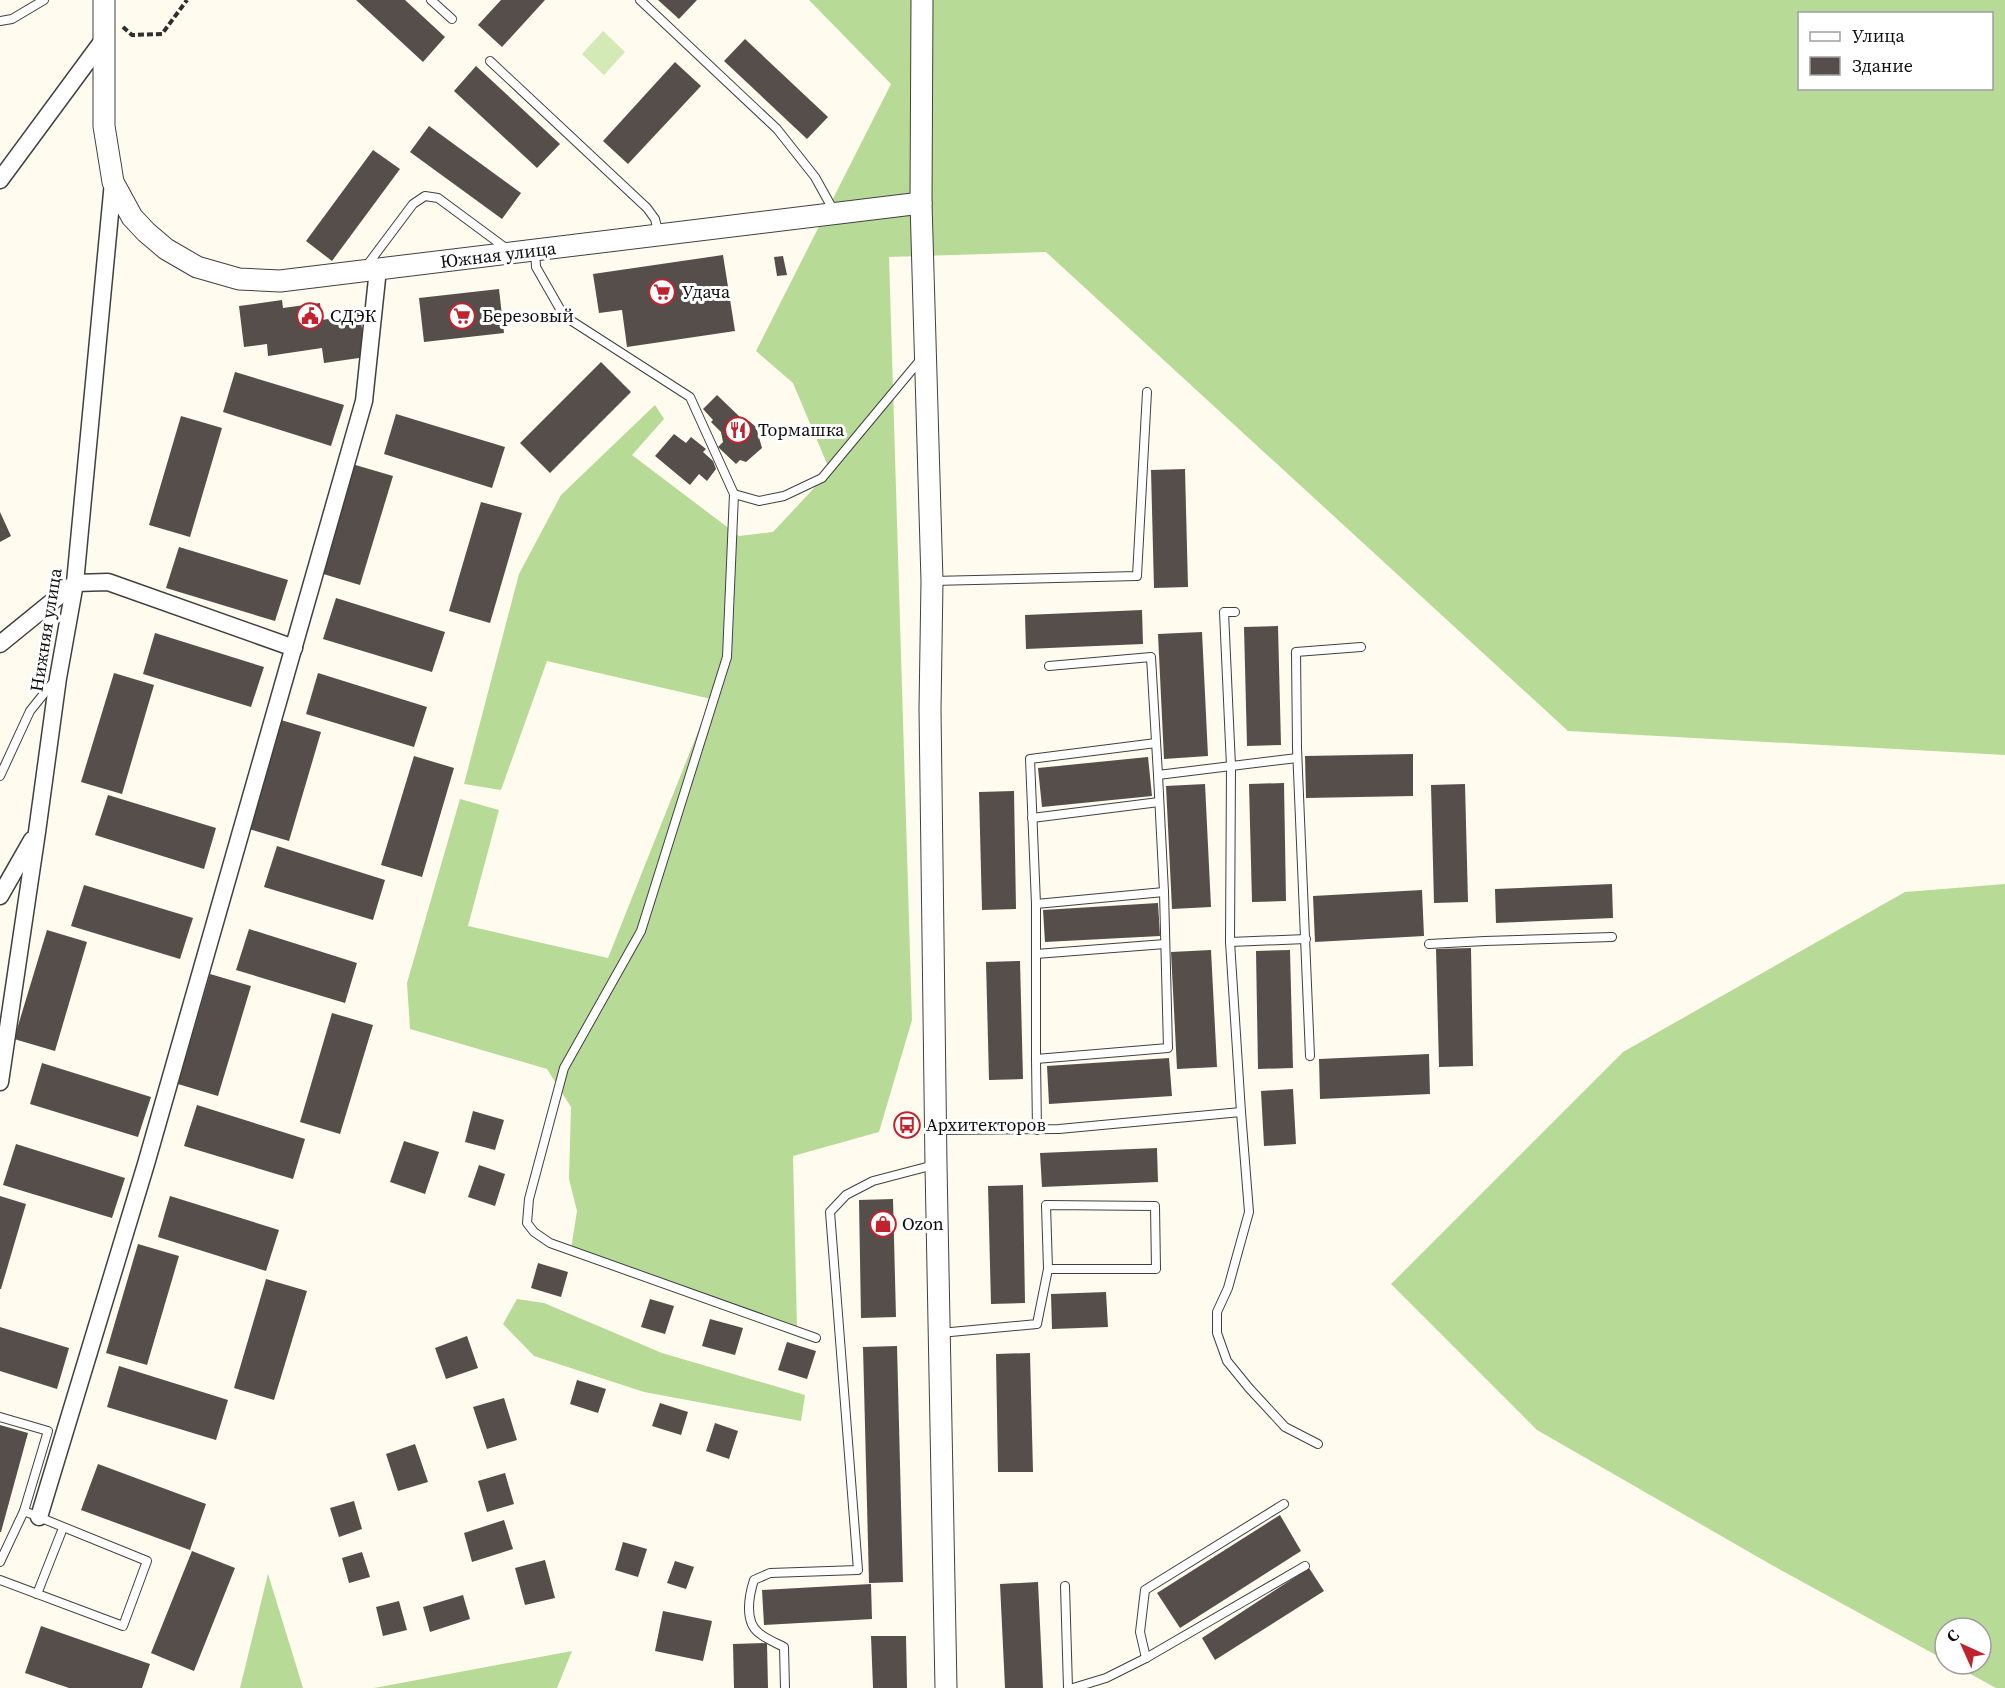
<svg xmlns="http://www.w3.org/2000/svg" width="2005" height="1688" viewBox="0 0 2005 1688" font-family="'Source Serif 4',serif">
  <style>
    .green { fill: #d3eab7 }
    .forest { fill: #b7db96; fill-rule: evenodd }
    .building { fill: #564e4a }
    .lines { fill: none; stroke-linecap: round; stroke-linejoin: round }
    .service-casing { stroke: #404040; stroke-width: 10 }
    .minor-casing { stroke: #404040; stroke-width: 19 }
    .tertiary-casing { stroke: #404040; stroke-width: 23 }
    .path { stroke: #2f2f2f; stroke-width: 4; stroke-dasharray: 6 3; stroke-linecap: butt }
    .service { stroke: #fff; stroke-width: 8 }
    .minor { stroke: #fff; stroke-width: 16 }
    .tertiary { stroke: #fff; stroke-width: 21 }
    .labels { text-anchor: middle; stroke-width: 6; stroke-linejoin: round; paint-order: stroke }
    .street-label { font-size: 18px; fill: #0d0d0d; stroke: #fff }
    .poi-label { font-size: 18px; fill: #0d0d0d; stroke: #fff; text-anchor: start }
  </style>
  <rect width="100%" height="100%" fill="#fffbee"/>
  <polygon class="green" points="603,31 625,52 604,75 582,54"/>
  <g class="forest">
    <path d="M 809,0 L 2005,0 L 2005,755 L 1568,731 L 1046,252 L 889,257 L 912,1020 L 879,1132 L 793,1156 L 797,1328 L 571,1249 L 577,1211 L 569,1179 L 571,1107 L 547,1069 L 410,1029 L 407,983 L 460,799 L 499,810 L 468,926 L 608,958 L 711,699 L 547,661 L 501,790 L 464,784 L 519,574 L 561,495 L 655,405 L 664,419 L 632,455 L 739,536 L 773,532 L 830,471 L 793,383 L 756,351 L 891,84 ZM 1800,14 L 1992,14 L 1992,88 L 1800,88 Z"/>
    <polygon points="2005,884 2005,1688 1996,1688 1952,1664 1981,1664 1981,1628 1945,1628 1945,1660 1770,1564 1537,1430 1391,1284 1623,1052 1905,892"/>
    <polygon points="517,1299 544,1303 662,1353 805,1395 801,1421 644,1392 534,1356 503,1324"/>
    <polygon points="268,1574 303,1688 240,1688"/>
    <polygon points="572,1651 557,1688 374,1688"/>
  </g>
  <g class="building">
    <polygon points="356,0 405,0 445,37 423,62"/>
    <polygon points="501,0 545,0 502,47 478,25"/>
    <polygon points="658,0 697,0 679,19"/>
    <polygon points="745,39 828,117 807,139 724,61"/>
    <polygon points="675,62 701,86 628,164 603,141"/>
    <polygon points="476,66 560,144 537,168 454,91"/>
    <polygon points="429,126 521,193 502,219 410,152"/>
    <polygon points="373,150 400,169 332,261 306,241"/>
    <polygon points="723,255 735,331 627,347 622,310 599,313 593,274"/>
    <polygon points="783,256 787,275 777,276 774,257"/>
    <polygon points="499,289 504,333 424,342 419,298"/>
    <polygon points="282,300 283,308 320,303 322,320 360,314 366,357 324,363 322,348 268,356 267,344 244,347 239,306"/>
    <polygon points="601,362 631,392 550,473 520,443"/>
    <polygon points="235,372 344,405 331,446 223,412"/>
    <polygon points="717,395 742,419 749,421 756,427 762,448 746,462 740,460 736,464 718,447 723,442 721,432 711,422 713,420 703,409"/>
    <polygon points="396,414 505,447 492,488 384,454"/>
    <polygon points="181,416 222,428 190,537 149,525"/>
    <polygon points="674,434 686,443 691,437 706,449 703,452 713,461 716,469 707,481 699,474 690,485 655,456"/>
    <polygon points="352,464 393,476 360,585 320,573"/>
    <polygon points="1185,469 1188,587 1154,588 1151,470"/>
    <polygon points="481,502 522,513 490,623 449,611"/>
    <polygon points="0,512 11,536 0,542"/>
    <polygon points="179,547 288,580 275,621 166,588"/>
    <polygon points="336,598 445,632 432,672 323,639"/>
    <polygon points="1142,610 1143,644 1026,649 1025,615"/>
    <polygon points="1278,626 1281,745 1247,746 1244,627"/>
    <polygon points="1202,632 1208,756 1164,759 1158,634"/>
    <polygon points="155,633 264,667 251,707 143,674"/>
    <polygon points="114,673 154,685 122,794 81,782"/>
    <polygon points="318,673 427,707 414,747 306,714"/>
    <polygon points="281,720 321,732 289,841 249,829"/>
    <polygon points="1413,754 1413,796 1306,798 1305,756"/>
    <polygon points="414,756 454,768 422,877 381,865"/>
    <polygon points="1148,757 1152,796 1042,807 1038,768"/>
    <polygon points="1284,783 1286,901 1252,902 1249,784"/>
    <polygon points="1205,784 1211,907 1172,909 1166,786"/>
    <polygon points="1465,784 1468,902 1434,903 1431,785"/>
    <polygon points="1014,791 1016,909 982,910 979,792"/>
    <polygon points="108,795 216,828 204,869 95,835"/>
    <polygon points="277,846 385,880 373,920 264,887"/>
    <polygon points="1612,884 1613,918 1496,923 1495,889"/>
    <polygon points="84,885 193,918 180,959 71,926"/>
    <polygon points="1422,890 1424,936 1315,942 1313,896"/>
    <polygon points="1158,903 1160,936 1045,942 1043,910"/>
    <polygon points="249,929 357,963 345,1003 236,970"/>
    <polygon points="47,930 87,942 55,1051 14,1039"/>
    <polygon points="1471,948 1473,1066 1439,1067 1436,949"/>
    <polygon points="1211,950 1217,1067 1177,1069 1171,952"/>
    <polygon points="1290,950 1293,1068 1258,1069 1256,951"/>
    <polygon points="1020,961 1023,1079 989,1080 986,962"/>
    <polygon points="210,974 251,986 218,1096 178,1084"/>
    <polygon points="332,1013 373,1025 340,1134 300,1122"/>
    <polygon points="1429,1054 1430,1094 1320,1099 1319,1059"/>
    <polygon points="1169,1058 1172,1096 1049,1104 1047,1066"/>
    <polygon points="42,1063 151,1097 138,1137 30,1104"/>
    <polygon points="1293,1089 1296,1144 1264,1146 1261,1091"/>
    <polygon points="197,1105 305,1139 293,1179 184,1146"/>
    <polygon points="473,1111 504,1120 495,1150 465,1142"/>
    <polygon points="404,1141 439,1152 425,1194 390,1182"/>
    <polygon points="16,1144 125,1178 112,1218 3,1185"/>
    <polygon points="1157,1148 1158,1182 1042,1187 1040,1153"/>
    <polygon points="479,1165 505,1174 495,1206 468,1197"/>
    <polygon points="1023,1185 1025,1303 991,1304 988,1186"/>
    <polygon points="0,1196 26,1204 1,1289 0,1289"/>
    <polygon points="170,1196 279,1230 266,1271 158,1237"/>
    <polygon points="893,1199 896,1317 861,1318 859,1200"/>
    <polygon points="138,1244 179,1256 147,1365 106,1353"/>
    <polygon points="538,1263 568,1272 561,1297 531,1288"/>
    <polygon points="266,1279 307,1291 274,1400 234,1388"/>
    <polygon points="1106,1292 1108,1327 1052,1329 1051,1294"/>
    <polygon points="650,1299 674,1306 665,1334 641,1327"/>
    <polygon points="710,1319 743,1328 735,1355 702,1346"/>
    <polygon points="0,1327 69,1348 57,1389 0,1371"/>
    <polygon points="467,1336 478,1368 446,1379 435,1348"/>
    <polygon points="787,1342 816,1351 807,1379 778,1370"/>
    <polygon points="897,1346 903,1582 869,1583 863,1347"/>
    <polygon points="1030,1353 1033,1472 998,1472 996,1354"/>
    <polygon points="119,1366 228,1400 216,1440 107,1407"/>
    <polygon points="577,1380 606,1389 598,1413 570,1404"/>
    <polygon points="504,1398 517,1440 487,1449 473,1407"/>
    <polygon points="660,1403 688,1412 681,1435 652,1426"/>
    <polygon points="715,1423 738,1431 729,1459 706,1451"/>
    <polygon points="0,1425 28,1433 1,1532 0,1532"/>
    <polygon points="415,1444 428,1482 398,1491 386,1454"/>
    <polygon points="98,1464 206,1504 190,1550 81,1510"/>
    <polygon points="505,1473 514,1504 487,1512 478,1481"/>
    <polygon points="354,1501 362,1529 339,1537 330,1508"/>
    <polygon points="1280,1515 1301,1551 1180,1628 1157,1593"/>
    <polygon points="504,1520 513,1549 472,1562 464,1533"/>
    <polygon points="623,1542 647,1549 638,1577 615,1570"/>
    <polygon points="192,1551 235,1568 194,1671 151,1653"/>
    <polygon points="362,1552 370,1577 349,1583 342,1558"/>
    <polygon points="545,1560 555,1598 525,1605 515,1568"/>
    <polygon points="675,1561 694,1567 686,1589 667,1583"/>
    <polygon points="1309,1568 1324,1591 1215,1660 1202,1638"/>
    <polygon points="1038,1582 1043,1688 1005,1688 1000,1584"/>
    <polygon points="871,1584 872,1619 764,1625 762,1590"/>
    <polygon points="463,1595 470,1619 430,1632 423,1607"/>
    <polygon points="399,1601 407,1630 383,1636 376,1607"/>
    <polygon points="663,1611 712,1621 703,1661 655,1651"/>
    <polygon points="41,1626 150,1664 142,1688 69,1688 25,1673"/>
    <polygon points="871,1636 906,1636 907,1688 873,1688"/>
    <polygon points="767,1643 768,1688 734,1688 733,1644"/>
  </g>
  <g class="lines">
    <g class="service-casing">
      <g id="service">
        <polyline points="431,0 452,19"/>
        <polyline points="640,0 777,129 815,177 835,213"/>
        <polyline points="0,21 12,19 44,0"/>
        <polyline points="490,61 647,208 655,219 659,235"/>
        <polyline points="535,250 536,267 564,316 690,397 734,494 727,657 641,931 564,1068 529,1199 527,1223 534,1232 550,1243 816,1338"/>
        <polyline points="365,268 413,204 425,196 438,198 507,249"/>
        <polyline points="734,494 759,501 784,496 822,478 921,359"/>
        <polyline points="932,581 1137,576 1147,392"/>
        <polyline points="1235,612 1224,612 1231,766 1230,942 1241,1112"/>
        <polyline points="1049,666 1151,657 1158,775 1297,758"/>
        <polyline points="1156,743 1030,759 1036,904 1036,1059 1168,1048 1164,892 1158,775"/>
        <polyline points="0,776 30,711 55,680"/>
        <polyline points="1032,818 1159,802"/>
        <polyline points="1036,904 1164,892"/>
        <polyline points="1230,942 1306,939"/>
        <polyline points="1429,944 1485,941 1612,937"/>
        <polyline points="1036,954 1165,944"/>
        <polyline points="1310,1056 1297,748 1296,652 1361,647"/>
        <polyline points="1036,1059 1037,1130"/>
        <polyline points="937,1130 1059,1129 1241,1112 1249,1212 1228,1288 1217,1312 1217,1333 1227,1361 1249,1388 1285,1427 1318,1444"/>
        <polyline points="940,1333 1037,1324 1048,1269 1156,1269 1155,1206 1046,1205 1048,1269"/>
        <polyline points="0,1417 48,1431 24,1511 0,1562"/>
        <polyline points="0,1580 123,1626 147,1561 24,1511"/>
        <polyline points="1065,1586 1068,1688"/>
        <polyline points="37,1594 63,1528"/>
        <polyline points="1146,1658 1140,1632 1145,1590 1284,1504"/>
        <path d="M 785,1688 L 784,1647 C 776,1643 766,1639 759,1633 C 744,1622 749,1595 754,1580 L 770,1573 L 858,1570 L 830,1212 L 846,1195 L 873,1181 L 934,1165"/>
        <polyline points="1073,1688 1106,1678 1146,1658 1305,1566"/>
      </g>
    </g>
    <g class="minor-casing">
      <g id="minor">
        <polyline points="0,180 104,39"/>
        <polyline points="0,644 75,583 108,582 294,648"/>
        <polyline points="0,896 32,840"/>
        <polyline points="0,1082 37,832 58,678 75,583 113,182"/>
        <polyline points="39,1517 146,1164 364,401 378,269"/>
      </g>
    </g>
    <g class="tertiary-casing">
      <g id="tertiary">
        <polyline points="104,0 104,126 113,182 132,217 146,232 166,249 197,267 239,279 280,281 921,203"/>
        <polyline points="922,0 921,203 932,581 930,709 936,1165 946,1688"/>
      </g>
    </g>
    <polyline class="path" points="123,27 132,35 162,34 187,0"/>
    <use href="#service" class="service"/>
    <use href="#minor" class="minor"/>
    <use href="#tertiary" class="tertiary"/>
  </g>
  <defs>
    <g id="supermarket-ring" transform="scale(1.35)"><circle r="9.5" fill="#fff" stroke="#c0232e" stroke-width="1.5"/><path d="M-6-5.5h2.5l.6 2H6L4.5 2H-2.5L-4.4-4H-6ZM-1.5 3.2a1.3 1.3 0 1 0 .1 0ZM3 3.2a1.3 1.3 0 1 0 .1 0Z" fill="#c0232e"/></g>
    <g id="civic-ring" transform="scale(1.35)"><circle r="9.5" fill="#fff" stroke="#c0232e" stroke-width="1.5"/><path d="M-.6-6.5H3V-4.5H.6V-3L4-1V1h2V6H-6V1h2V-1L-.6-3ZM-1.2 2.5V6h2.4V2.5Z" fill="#c0232e"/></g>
    <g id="restaurant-ring" transform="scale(1.35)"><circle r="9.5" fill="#fff" stroke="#c0232e" stroke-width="1.5"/><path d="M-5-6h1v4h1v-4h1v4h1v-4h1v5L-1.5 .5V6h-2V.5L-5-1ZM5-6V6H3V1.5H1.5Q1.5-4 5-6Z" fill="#c0232e"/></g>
    <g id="bus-ring" transform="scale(1.35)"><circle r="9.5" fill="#fff" stroke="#c0232e" stroke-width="1.5"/><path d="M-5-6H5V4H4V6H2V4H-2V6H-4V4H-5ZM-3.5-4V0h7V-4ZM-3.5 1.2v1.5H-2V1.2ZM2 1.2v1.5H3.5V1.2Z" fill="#c0232e"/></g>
    <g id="shop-ring" transform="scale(1.35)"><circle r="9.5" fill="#fff" stroke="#c0232e" stroke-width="1.5"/><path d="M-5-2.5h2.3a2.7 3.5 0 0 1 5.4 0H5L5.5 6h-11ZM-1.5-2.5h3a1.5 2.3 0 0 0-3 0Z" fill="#c0232e"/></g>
  </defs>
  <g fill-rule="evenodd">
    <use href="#supermarket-ring" x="662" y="292"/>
    <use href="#civic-ring" x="310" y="316"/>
    <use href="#supermarket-ring" x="462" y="316"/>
    <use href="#restaurant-ring" x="738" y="430"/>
    <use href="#bus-ring" x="907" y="1125"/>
    <use href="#shop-ring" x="883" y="1224"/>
  </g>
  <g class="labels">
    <g class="street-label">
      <text transform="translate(498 255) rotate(-7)" y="6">Южная улица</text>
      <text transform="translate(46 630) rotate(-81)" y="6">Нижняя улица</text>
    </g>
    <g class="poi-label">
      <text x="682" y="298">Удача</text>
      <text x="330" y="322">СДЭК</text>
      <text x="482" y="322">Березовый</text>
      <text x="758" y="436">Тормашка</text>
      <text x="926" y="1131">Архитекторов</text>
      <text x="902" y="1230">Ozon</text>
    </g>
  </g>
  <rect x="1798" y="12" width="195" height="78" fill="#ffffff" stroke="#9e9e9e" stroke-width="1.5"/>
  <rect x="1810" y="32" width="30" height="9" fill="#ffffff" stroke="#9e9e9e" stroke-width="1.5"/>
  <text x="1852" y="42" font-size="18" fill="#0d0d0d">Улица</text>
  <rect x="1810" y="57" width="30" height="18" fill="#564e4a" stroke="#9e9e9e" stroke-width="1.5"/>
  <text x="1852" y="72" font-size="18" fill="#0d0d0d">Здание</text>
  <g transform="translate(1963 1646) rotate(315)"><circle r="28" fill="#ffffff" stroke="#9e9e9e" stroke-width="1.5"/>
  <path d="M0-4.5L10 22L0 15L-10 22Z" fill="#c0232e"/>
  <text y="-9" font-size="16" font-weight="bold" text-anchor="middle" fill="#0d0d0d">С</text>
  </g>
</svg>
